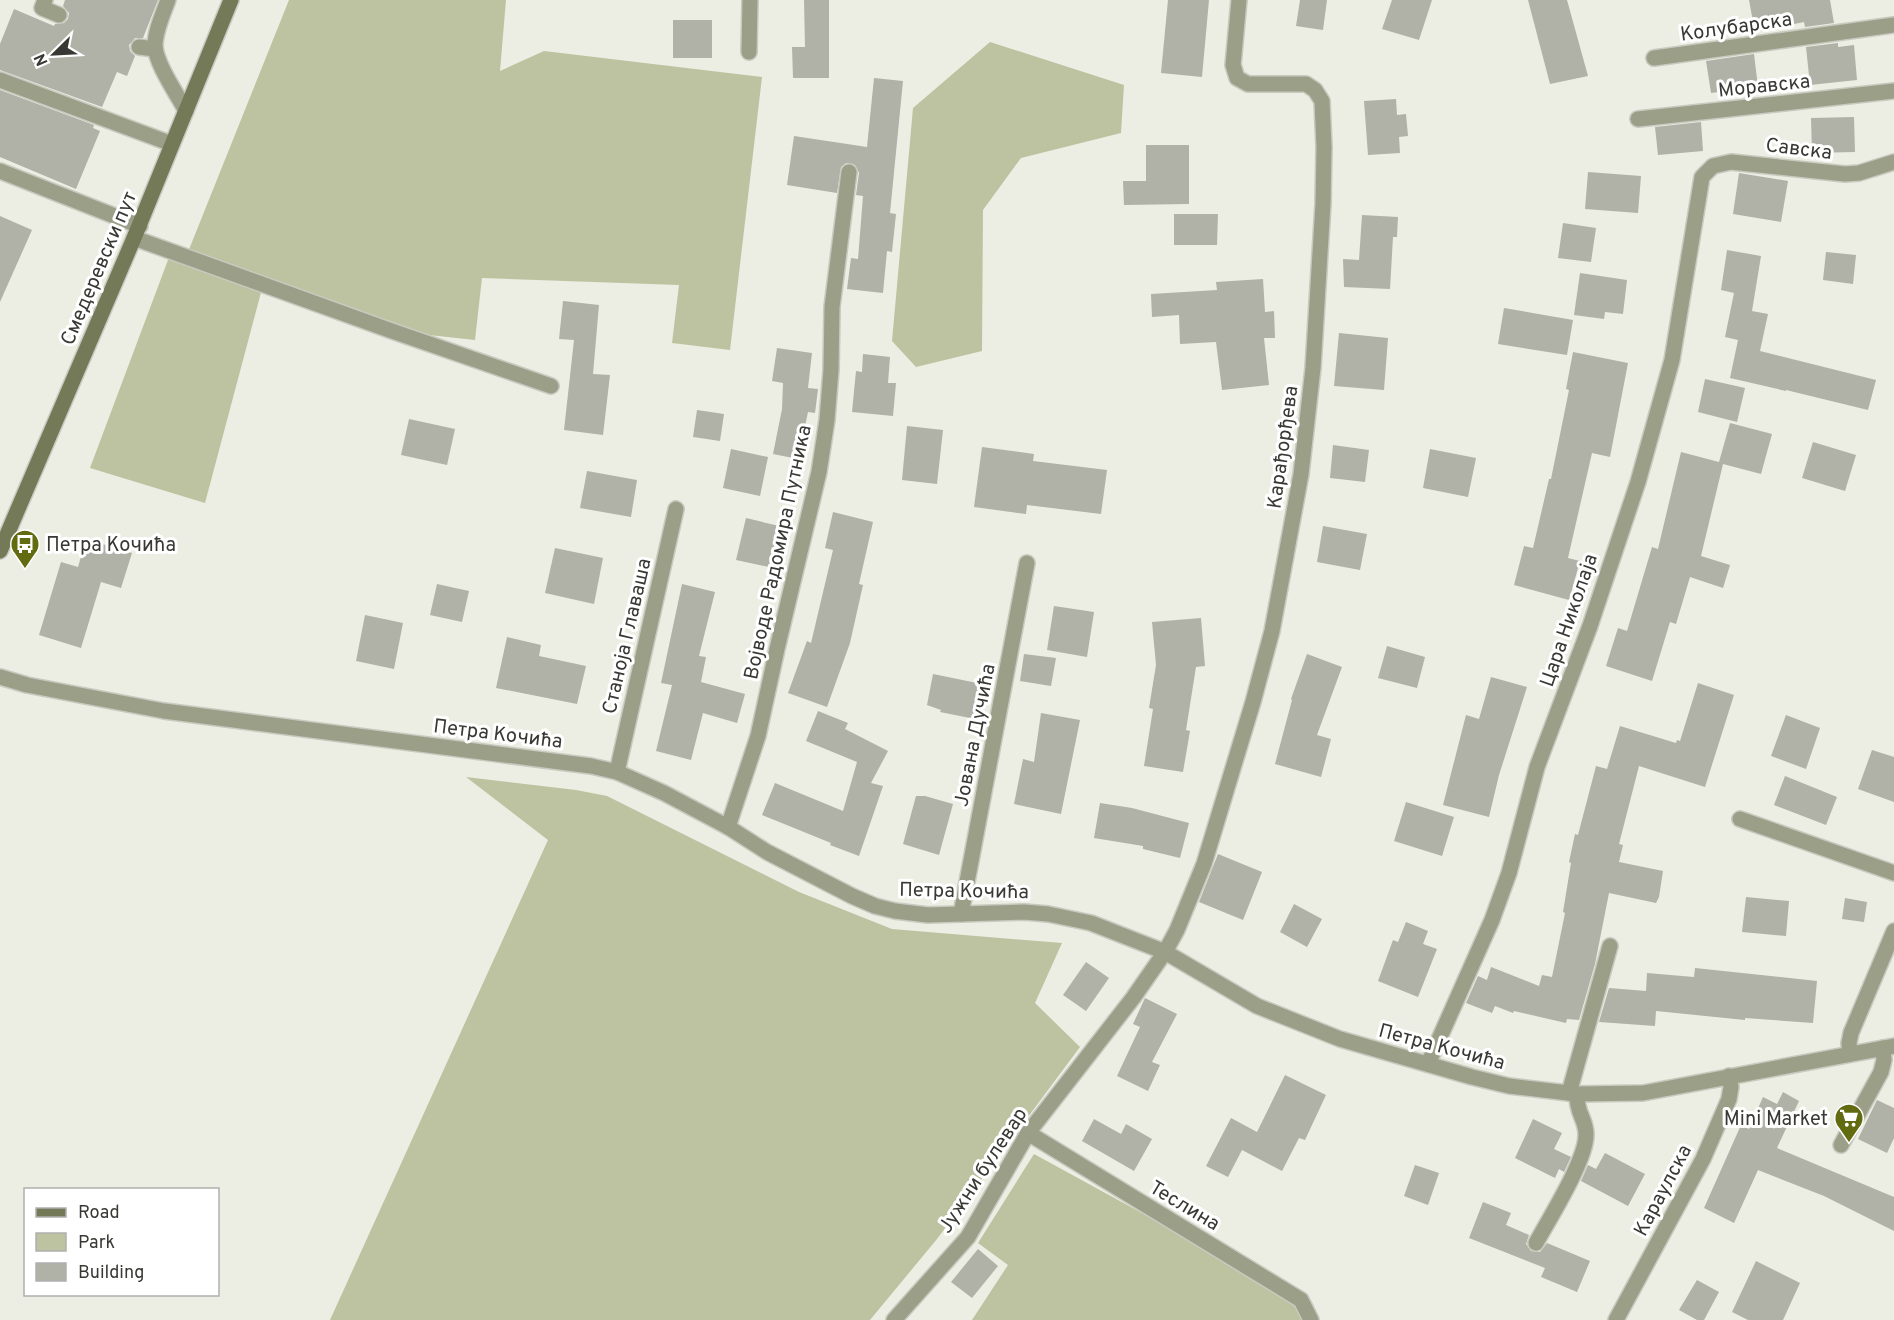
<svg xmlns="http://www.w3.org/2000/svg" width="1894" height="1320" viewBox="0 0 1894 1320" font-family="Overpass,sans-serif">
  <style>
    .green { fill: #bdc3a0 }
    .building { fill: #b0b1a7 }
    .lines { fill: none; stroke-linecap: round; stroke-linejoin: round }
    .service-casing { stroke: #c8cac0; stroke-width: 18 }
    .minor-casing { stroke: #c8cac0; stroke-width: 18 }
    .tertiary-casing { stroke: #c8cac0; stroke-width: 18 }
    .secondary-casing { stroke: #c8cac0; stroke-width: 18 }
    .service { stroke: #9b9f88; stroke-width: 15 }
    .minor { stroke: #9b9f88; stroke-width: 15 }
    .tertiary { stroke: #9b9f88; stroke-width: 15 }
    .secondary { stroke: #747958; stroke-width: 15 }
    .labels { text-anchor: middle; stroke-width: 6; stroke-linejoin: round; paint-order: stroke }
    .street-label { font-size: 20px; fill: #383934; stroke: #fff }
    .poi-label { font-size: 20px; fill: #383934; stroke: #fff; text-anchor: start }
  </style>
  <rect width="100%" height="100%" fill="#eceee3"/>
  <g class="green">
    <polygon points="289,0 506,0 500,71 544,51 762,77 730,350 672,343 679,285 482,278 475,340 392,331 263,285 205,503 90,468 171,252 186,257"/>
    <polygon points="990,42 1124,85 1121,133 1021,158 983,210 982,351 916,367 892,341 913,108"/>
    <polygon points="466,777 576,790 607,796 799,892 892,929 1062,943 1035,1003 1080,1047 937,1239 870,1320 330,1320 548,840"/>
    <polygon points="1034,1154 1301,1300 1311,1320 972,1320 1008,1265 978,1243"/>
  </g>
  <g class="building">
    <polygon points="65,0 158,0 143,38 135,38 129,45 130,51 135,56 127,76 117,72 102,107 0,70 0,44 14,9 54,26 55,24 64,23 68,19 69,13 63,6"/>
    <polygon points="804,0 829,0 829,78 793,78 792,47 805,47"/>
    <polygon points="1168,0 1209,0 1202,77 1161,73"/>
    <polygon points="1300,0 1327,0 1323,30 1296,26"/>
    <polygon points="1392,0 1432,0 1419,40 1382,29"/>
    <polygon points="1528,0 1567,0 1588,76 1550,84"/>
    <polygon points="1749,0 1830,0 1834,23 1805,27 1804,22 1755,32"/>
    <rect x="673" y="20" width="39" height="38"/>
    <polygon points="1838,43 1838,47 1854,45 1857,80 1810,85 1806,47"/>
    <polygon points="1754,54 1758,87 1711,93 1706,61"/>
    <polygon points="874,78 903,81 890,213 896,214 892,252 887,251 883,293 847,289 851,258 858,259 863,196 856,195 859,173 855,165 846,163 841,167 837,193 787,185 794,136 867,147"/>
    <polygon points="0,90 94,125 93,128 100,131 76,189 0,157"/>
    <polygon points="1396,99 1397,115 1406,114 1408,136 1399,137 1400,153 1368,155 1364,101"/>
    <polygon points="1854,117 1855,152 1812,153 1811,118"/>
    <polygon points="1701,122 1703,151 1658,155 1655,127"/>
    <polygon points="1146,145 1189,145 1189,204 1124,205 1123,181 1146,181"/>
    <polygon points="1588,172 1641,176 1638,213 1585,209"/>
    <polygon points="1739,173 1788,181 1781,222 1733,214"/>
    <polygon points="1174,214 1218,214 1217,245 1174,245"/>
    <polygon points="1362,215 1398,217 1397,237 1393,237 1390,289 1344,287 1343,259 1359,260"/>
    <polygon points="0,216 32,230 0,302"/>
    <polygon points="1563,223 1596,228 1591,262 1558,258"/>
    <polygon points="1727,250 1761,256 1752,311 1768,314 1760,351 1876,380 1868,410 1786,390 1786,391 1730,378 1738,340 1725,337 1734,293 1721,290"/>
    <polygon points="1826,252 1856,255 1853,284 1823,280"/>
    <polygon points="1580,273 1627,280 1623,314 1605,312 1604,319 1574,315"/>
    <polygon points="1263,279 1265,312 1274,311 1275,338 1264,338 1269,385 1222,390 1216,342 1180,344 1179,315 1152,317 1151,294 1217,290 1216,282"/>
    <polygon points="563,301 599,305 593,374 610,375 603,435 564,430 574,340 559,339"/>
    <polygon points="1504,308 1573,320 1567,355 1498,344"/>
    <polygon points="1339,333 1388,338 1384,390 1334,386"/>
    <polygon points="777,348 812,353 808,388 818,389 815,413 808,412 798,459 773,454 782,409 783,383 772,381"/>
    <polygon points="1573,352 1628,363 1610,457 1592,453 1568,558 1580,561 1569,600 1514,585 1524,546 1533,548 1549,479 1551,479 1569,390 1566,389"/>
    <polygon points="863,354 890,357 888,383 896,383 893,416 852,412 856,371 862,372"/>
    <polygon points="1705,379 1745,388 1737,422 1698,412"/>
    <polygon points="697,410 724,414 720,441 693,437"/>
    <polygon points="409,419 455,429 447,465 401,455"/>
    <polygon points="1730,423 1772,434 1761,474 1723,464 1701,556 1730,565 1723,588 1690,577 1676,624 1670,622 1652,681 1606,666 1618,628 1627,631 1652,547 1658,549 1681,452 1719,462"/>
    <polygon points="907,426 943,430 937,484 902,480"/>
    <polygon points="1813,442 1856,455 1845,491 1802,478"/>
    <polygon points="1333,445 1369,450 1365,482 1330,478"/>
    <polygon points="982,447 1034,454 1033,461 1107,470 1101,514 1027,505 1026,514 974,507"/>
    <polygon points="731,449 768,457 760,496 723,488"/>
    <polygon points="1430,449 1476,458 1468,497 1423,488"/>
    <polygon points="587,471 637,480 631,517 580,508"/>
    <polygon points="833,512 873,522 859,584 863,585 850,643 827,707 788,693 807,641 811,643 833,550 825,548"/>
    <polygon points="746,518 779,526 769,567 736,560"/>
    <polygon points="1323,526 1367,534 1360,570 1317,562"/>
    <polygon points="86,539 132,553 121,588 101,582 81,648 39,635 61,562 78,567"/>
    <polygon points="555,548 603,558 594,604 545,593"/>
    <polygon points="437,584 469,591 462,622 430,615"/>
    <polygon points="682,584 715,592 699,656 706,657 701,682 745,694 737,723 703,713 691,760 656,751 672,685 661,683"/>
    <polygon points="1054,606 1094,612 1087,657 1047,650"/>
    <polygon points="365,615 403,623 394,669 356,661"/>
    <polygon points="1201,618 1205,666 1196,667 1186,730 1190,731 1183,772 1144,766 1153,709 1149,708 1156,665 1152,622"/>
    <polygon points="507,637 541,645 539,656 586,666 577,704 496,688"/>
    <polygon points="1387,646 1425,657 1417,688 1378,678"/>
    <polygon points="1024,654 1056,658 1051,686 1020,681"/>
    <polygon points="1307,654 1342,667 1317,735 1331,739 1321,777 1275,764 1292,700 1291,699"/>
    <polygon points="933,674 982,684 975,719 940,712 941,710 927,705"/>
    <polygon points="1491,677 1527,687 1499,775 1489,817 1443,805 1466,715 1479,719"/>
    <polygon points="1698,683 1734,695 1705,787 1639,766 1619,844 1623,845 1619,862 1663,871 1659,897 1656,903 1609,893 1595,964 1579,1020 1567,1019 1566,1023 1514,1011 1513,1013 1495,1006 1492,1013 1466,1003 1478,976 1487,980 1491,967 1539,986 1542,975 1552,977 1565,913 1563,912 1571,863 1569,862 1575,834 1578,835 1596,766 1607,769 1620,726 1676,743 1677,740 1680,741"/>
    <polygon points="818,711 848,723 845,729 888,751 871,783 883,786 859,856 830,845 831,843 762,815 775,783 843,811 857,762 806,741"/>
    <polygon points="1041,713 1080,720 1061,814 1014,804 1023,759 1034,762"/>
    <polygon points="1786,715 1820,728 1806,769 1771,756"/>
    <polygon points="1872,750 1894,757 1894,802 1858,789"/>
    <polygon points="1785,776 1837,797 1826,825 1774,805"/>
    <polygon points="916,796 925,796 953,804 939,855 903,844"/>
    <polygon points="1406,802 1454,817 1442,856 1394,841"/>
    <polygon points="1100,803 1132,808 1189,823 1180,858 1143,849 1143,846 1094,838"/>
    <polygon points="1218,854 1262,872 1243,920 1199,902"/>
    <polygon points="1746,897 1789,901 1786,936 1742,932"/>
    <polygon points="1845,898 1867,902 1864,922 1842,919"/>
    <polygon points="1294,904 1322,919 1307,947 1280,932"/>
    <polygon points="1406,922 1428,931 1423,944 1437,949 1418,997 1378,981 1393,940 1398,942"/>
    <polygon points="1086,962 1109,978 1086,1011 1063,995"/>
    <polygon points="1695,968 1817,981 1813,1023 1745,1018 1745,1020 1656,1011 1655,1026 1599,1022 1609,988 1646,991 1647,973 1694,977"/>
    <polygon points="1145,998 1177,1014 1152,1062 1160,1065 1148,1091 1117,1076 1140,1027 1133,1024"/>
    <polygon points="1285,1075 1326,1095 1305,1140 1299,1138 1282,1171 1242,1150 1228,1177 1206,1166 1231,1118 1257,1132"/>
    <polygon points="1783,1092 1799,1101 1777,1148 1894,1197 1894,1231 1824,1196 1758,1170 1734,1223 1704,1208 1741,1125 1749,1129 1763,1097 1777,1104"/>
    <polygon points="1877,1100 1894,1108 1894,1138 1887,1153 1858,1139"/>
    <polygon points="1094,1119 1121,1134 1126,1124 1152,1139 1134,1171 1082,1141"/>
    <polygon points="1533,1119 1562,1133 1554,1149 1571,1157 1564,1172 1559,1169 1555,1178 1515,1158"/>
    <polygon points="1605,1153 1645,1174 1628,1206 1581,1181 1588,1165 1596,1169"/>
    <polygon points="1415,1165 1439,1173 1428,1205 1404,1196"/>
    <polygon points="1483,1202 1511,1213 1506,1225 1529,1235 1526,1244 1531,1251 1540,1252 1547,1243 1590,1261 1577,1292 1541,1277 1545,1268 1469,1238"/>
    <polygon points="978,1249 998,1266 972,1298 951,1282"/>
    <polygon points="1756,1261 1800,1283 1783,1320 1748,1320 1732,1312"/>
    <polygon points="1697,1280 1719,1292 1704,1320 1697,1320 1679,1310"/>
  </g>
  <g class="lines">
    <g class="service-casing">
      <g id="service">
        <polyline points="45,0 42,8 59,15"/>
        <path d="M 168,0 C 163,14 155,31 155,46 C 156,64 177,94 186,111"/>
        <polyline points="139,47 155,49"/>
        <polyline points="0,80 172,144"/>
        <polyline points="0,171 140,226"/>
        <polyline points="134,238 392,331 551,386"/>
        <polyline points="1569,1093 1610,946"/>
        <path d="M 1536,1243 C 1549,1219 1587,1159 1586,1134 C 1586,1119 1576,1113 1577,1094"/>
      </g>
    </g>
    <g class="minor-casing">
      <g id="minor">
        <polyline points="749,52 750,0"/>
        <polyline points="1654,58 1894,25"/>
        <polyline points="1638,119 1894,91"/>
        <polyline points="617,772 676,509"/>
        <polyline points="1740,819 1894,873"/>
        <polyline points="728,827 758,736 777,649 819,472 827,420 831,370 832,307 849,172"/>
        <polyline points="961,914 1027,563"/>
        <polyline points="1850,1054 1849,1043 1851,1033 1894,931"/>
        <polyline points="1428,1064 1492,920 1509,873 1537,767 1590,626 1638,482 1672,360 1702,177 1713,166 1731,162 1845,174 1859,173 1894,162"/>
        <polyline points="1028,1133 1301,1300 1311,1320"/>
        <polyline points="1841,1145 1881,1072 1884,1060 1883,1048"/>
        <polyline points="894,1320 968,1237 1028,1133 1133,998 1165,952 1177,930 1204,864 1253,702 1272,631 1301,474 1313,368 1323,204 1324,147 1322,101 1315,90 1306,84 1248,84 1237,78 1233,65 1239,0"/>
        <polyline points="1616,1320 1703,1159 1729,1099 1731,1087 1729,1076"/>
      </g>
    </g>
    <g class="tertiary-casing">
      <polyline id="tertiary" points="0,677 27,685 164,711 591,766 617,772 664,793 728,827 767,852 852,896 875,906 895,911 928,915 1024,912 1048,914 1091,923 1165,952 1257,1006 1340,1039 1472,1077 1509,1086 1577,1094 1643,1093 1894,1046"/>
    </g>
    <g class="secondary-casing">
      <polyline id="secondary" points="0,551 134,238 231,0"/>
    </g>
    <use href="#service" class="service"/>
    <use href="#minor" class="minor"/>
    <use href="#tertiary" class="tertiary"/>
    <use href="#secondary" class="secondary"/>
  </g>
  <defs>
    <g id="bus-pin" transform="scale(1.5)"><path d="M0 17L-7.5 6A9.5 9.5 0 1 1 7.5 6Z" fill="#636b10" stroke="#fff"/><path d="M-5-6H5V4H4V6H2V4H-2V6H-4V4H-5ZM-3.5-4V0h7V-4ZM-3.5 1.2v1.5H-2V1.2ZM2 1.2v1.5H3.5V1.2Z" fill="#fff"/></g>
    <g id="supermarket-pin" transform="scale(1.5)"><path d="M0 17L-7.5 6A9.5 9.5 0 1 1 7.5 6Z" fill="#636b10" stroke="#fff"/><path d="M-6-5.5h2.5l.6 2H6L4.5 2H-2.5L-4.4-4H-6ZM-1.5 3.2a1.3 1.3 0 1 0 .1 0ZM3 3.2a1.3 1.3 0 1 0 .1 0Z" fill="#fff"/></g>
  </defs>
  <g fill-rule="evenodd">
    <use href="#bus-pin" x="25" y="544"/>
    <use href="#supermarket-pin" x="1849" y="1118"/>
  </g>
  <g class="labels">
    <g class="street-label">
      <text transform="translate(1736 26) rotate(-8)" y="7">Колубарска</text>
      <text transform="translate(1764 85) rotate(-6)" y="7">Моравска</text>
      <text transform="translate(1799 148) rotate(7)" y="7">Савска</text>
      <text transform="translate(98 268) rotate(-67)" y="7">Смедеревски пут</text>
      <text transform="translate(1282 447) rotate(-82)" y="7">Карађорђева</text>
      <text transform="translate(777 552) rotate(-78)" y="7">Војводе Радомира Путника</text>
      <text transform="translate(1568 620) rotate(-71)" y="7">Цара Николаја</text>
      <text transform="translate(626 636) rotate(-77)" y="7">Станоја Главаша</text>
      <text transform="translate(498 733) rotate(7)" y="7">Петра Кочића</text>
      <text transform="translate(974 735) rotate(-79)" y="7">Јована Дучића</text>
      <text transform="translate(964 890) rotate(1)" y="7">Петра Кочића</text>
      <text transform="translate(1442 1046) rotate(15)" y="7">Петра Кочића</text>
      <text transform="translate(982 1170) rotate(-57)" y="7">Јужни булевар</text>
      <text transform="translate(1662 1190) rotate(-62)" y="7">Караулска</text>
      <text transform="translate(1185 1205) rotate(31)" y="7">Теслина</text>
    </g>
    <g class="poi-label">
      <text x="46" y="551">Петра Кочића</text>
      <text x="1828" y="1125" text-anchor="end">Mini Market</text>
    </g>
  </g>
  <rect x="24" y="1188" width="195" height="108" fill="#ffffff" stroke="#afb0ae" stroke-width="1.5"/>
  <rect x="36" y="1208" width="30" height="9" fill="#747958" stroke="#afb0ae" stroke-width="1.5"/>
  <text x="78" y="1218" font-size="18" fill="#383934">Road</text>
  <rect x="36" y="1233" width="30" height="18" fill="#bdc3a0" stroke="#afb0ae" stroke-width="1.5"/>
  <text x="78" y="1248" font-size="18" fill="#383934">Park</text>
  <rect x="36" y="1263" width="30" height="18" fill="#b0b1a7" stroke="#afb0ae" stroke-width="1.5"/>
  <text x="78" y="1278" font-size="18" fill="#383934">Building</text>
  <g transform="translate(54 54) rotate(246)" stroke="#ffffff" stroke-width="4.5" paint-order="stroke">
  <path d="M0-4.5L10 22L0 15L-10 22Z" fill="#383934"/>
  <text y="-9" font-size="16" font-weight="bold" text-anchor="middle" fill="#383934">N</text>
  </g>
</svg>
